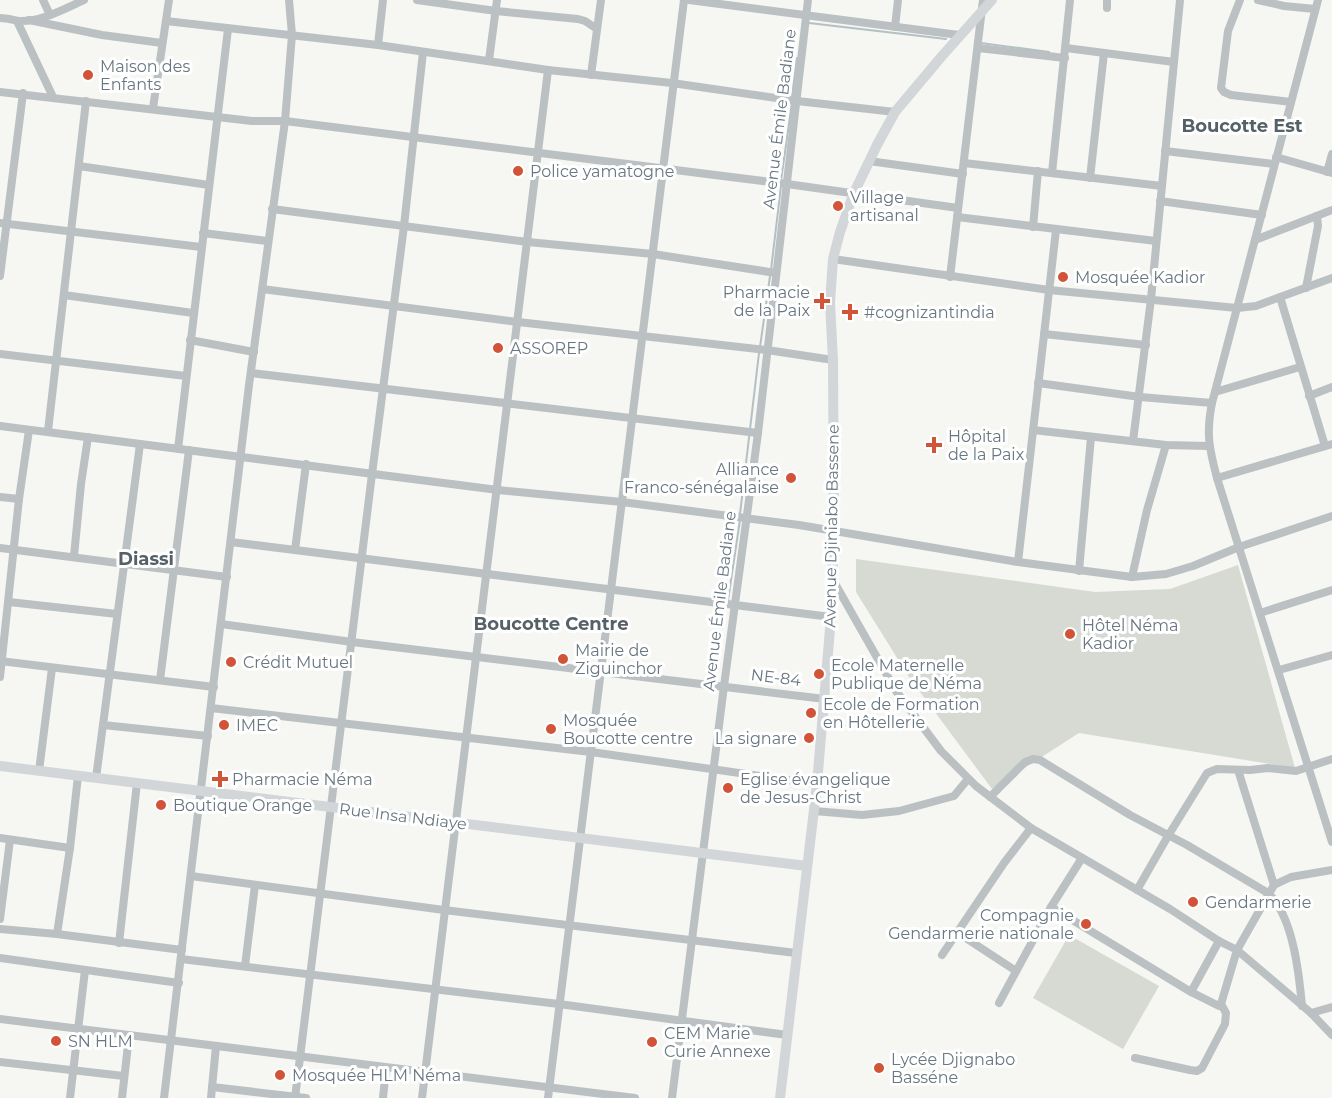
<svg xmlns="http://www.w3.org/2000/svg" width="1332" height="1098" viewBox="0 0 1332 1098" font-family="Montserrat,sans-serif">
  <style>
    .green { fill: #d6dad3 }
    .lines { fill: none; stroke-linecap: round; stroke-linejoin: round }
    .stream { stroke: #b4c0c3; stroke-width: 2 }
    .minor { stroke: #bbc0c3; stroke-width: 8 }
    .major { stroke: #d2d6d9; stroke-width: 10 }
    .poi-dot { fill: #d15338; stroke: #fff; stroke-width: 2 }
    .labels { text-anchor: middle; stroke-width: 6; stroke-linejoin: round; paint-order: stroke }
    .poi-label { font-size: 16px; fill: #687781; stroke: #fff; text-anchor: start }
    .street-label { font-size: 16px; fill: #687781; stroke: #fff }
    .neighbourhood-label { font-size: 18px; font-weight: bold; fill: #556067; stroke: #fff }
  </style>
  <rect width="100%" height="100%" fill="#f6f6f3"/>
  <g class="green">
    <polygon points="856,559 1095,592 1170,589 1238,565 1295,768 1079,733 992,789 909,677 856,592"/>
    <polygon points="1069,935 1159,986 1123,1049 1033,998"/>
  </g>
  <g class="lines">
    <g class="stream">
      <polyline points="809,23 946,39"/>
      <polyline points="981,43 1049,52"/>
      <polyline points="792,97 797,58"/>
      <polyline points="781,180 792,103"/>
      <polyline points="771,270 781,186"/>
      <polyline points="760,347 770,276"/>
      <polyline points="740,514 759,353"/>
      <polyline points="728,600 740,520"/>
    </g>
    <g class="minor">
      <polyline points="43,0 50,15"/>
      <polyline points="417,0 496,11 578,19 585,21 597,29"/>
      <polyline points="689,0 959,35"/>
      <polyline points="1240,0 1228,31 1221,88 1224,92 1231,95 1291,102"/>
      <polyline points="1258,0 1284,6 1315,9"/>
      <path d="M 1318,0 L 1212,403 C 1206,433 1209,448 1217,478 L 1332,842"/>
      <polyline points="1107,8 1107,0"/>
      <path d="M 0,18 C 7,18 13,20 19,21 C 41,22 64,9 84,0"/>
      <polyline points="29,20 102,35 162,43"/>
      <polyline points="17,21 53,97"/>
      <polyline points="166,21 378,45 548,70 672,83 797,101 895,112"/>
      <polyline points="895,27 898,0"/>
      <polyline points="378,45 383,0"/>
      <polyline points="978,48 1065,58"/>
      <polyline points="1066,48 1174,62"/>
      <polyline points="489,60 497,0"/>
      <polyline points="591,75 601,0"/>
      <polyline points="0,92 252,121 285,121 787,184 958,208"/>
      <polyline points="153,108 169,0"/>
      <polyline points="1165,151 1274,164"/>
      <polyline points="1276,157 1332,173"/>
      <polyline points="869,161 963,174"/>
      <polyline points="964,163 1162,186"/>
      <polyline points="79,166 209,185"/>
      <polyline points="1327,172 1332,154"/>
      <polyline points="1052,173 1070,0"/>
      <polyline points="1090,178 1104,53"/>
      <polyline points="1160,201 1262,215"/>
      <polyline points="272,209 528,242 653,254 776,273"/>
      <polyline points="957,217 1156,241"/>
      <polyline points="0,223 201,247"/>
      <polyline points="1033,227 1038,171"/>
      <polyline points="203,233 267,241"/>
      <polyline points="1255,240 1332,210"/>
      <polyline points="833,259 1049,290 1237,308 1256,306 1332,278"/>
      <polyline points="0,276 23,93"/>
      <polyline points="950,277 983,0"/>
      <polyline points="1306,288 1318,226 1317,216"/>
      <polyline points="262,289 518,322 767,350 833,360"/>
      <polyline points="64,295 193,313"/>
      <polyline points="1280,297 1325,446"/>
      <polyline points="1044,334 1146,345"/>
      <polyline points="190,340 254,352"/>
      <polyline points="0,354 186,376"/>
      <polyline points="251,373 758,433"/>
      <polyline points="1038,383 1140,397 1212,403"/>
      <polyline points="1215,392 1300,367"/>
      <polyline points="1309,396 1332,387"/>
      <polyline points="0,426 498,490 622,502 799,525 1018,562 1132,577 1166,574 1193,566 1239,547 1332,516"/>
      <polyline points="1033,430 1166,445 1208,446"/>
      <polyline points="48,431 86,101"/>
      <polyline points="1133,441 1151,299 1180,0"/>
      <polyline points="178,449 228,29"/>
      <polyline points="1217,478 1332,444"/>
      <polyline points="0,497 19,499"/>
      <polyline points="231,542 831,617"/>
      <polyline points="0,548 227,577"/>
      <polyline points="295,550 306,464"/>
      <polyline points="74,556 81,484 88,437"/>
      <polyline points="1018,562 1056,230"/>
      <polyline points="1079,571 1091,437"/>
      <polyline points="1132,577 1147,510 1166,445"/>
      <polyline points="833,580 896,691 941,751 976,786 1031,828 1170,909 1219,941 1237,950 1311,1013 1332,1035"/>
      <polyline points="9,602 117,614"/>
      <polyline points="1260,613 1332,590"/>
      <polyline points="221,624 352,642 825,699"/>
      <polyline points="0,661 214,687"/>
      <polyline points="1279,670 1332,655"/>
      <polyline points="0,677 19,499 29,430"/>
      <polyline points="160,680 189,450"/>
      <polyline points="211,708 591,752 817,784"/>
      <polyline points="103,725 208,736"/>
      <polyline points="1238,770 1274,885"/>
      <polyline points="39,771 52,668"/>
      <polyline points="96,778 140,444"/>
      <path d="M 990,797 L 1025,762 L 1033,759 L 1040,760 L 1130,815 L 1187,845 L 1268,893 C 1293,916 1299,973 1302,1006"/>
      <polyline points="814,811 862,815 899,811 954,796 968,779"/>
      <polyline points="0,838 70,848"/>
      <polyline points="191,876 444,910 796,953"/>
      <polyline points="1137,890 1168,836 1207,773 1217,769 1250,770 1268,768 1296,771 1332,759"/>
      <polyline points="1051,907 1191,992 1219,1006 1221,1004 1237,950 1274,885 1291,877 1332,870"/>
      <polyline points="0,919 10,840"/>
      <polyline points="0,929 57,934 182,950"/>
      <polyline points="958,933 1016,971"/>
      <polyline points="57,934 70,848 78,776"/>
      <polyline points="119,943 137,783"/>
      <polyline points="942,955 1004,863 1031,828"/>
      <polyline points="0,958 179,983"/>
      <polyline points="181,959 559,1004 787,1035"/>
      <polyline points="245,966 255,885"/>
      <polyline points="1191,992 1219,941"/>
      <polyline points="999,1003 1051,907 1082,858"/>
      <polyline points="1311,1013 1332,1007"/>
      <polyline points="0,1019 635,1098"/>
      <polyline points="1135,1058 1190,1070 1197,1071 1202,1068 1225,1024 1226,1013 1221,1004"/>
      <polyline points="0,1062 124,1076"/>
      <polyline points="212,1087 306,1098"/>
      <polyline points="70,1098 85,970"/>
      <polyline points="122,1098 129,1036"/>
      <polyline points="164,1098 249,385 285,121 292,35 289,0"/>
      <polyline points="211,1098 216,1046"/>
      <polyline points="295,1098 372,474 404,226 423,52"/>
      <polyline points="383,1098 386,1068"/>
      <polyline points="422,1098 548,70"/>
      <polyline points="548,1098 684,0"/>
      <polyline points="672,1098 724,686 758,433 808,0"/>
    </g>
    <g class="major">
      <polyline points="0,766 807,866"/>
      <polyline points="780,1098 817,784 831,617 834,530 833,360 830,303 833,259 840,232 853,195 877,145 895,112 942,56 992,0"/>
    </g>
  </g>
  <g class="poi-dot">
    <circle cx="88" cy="75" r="6"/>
    <circle cx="518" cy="171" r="6"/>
    <circle cx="838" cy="206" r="6"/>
    <circle cx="1063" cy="277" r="6"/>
    <path d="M819 292h6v6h6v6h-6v6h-6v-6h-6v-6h6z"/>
    <path d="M847 303h6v6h6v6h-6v6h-6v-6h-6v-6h6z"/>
    <circle cx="498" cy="348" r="6"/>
    <path d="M931 436h6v6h6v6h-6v6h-6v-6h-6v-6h6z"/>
    <circle cx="791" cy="478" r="6"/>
    <circle cx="1070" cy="634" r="6"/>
    <circle cx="563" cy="659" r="6"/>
    <circle cx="231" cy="662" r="6"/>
    <circle cx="819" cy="674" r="6"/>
    <circle cx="811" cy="713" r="6"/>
    <circle cx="224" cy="725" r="6"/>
    <circle cx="551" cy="729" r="6"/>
    <circle cx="809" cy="738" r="6"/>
    <path d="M217 770h6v6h6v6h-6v6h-6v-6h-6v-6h6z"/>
    <circle cx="728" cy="788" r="6"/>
    <circle cx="161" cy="805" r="6"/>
    <circle cx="1193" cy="902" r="6"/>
    <circle cx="1086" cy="924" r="6"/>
    <circle cx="56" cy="1041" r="6"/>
    <circle cx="652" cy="1042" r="6"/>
    <circle cx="879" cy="1068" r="6"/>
    <circle cx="280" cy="1075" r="6"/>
  </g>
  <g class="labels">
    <g class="poi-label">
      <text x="100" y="72">Maison des<tspan x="100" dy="18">Enfants</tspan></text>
      <text x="530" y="177">Police yamatogne</text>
      <text x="850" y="203">Village<tspan x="850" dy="18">artisanal</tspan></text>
      <text x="1075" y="283">Mosquée Kadior</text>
      <text x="810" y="298" text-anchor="end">Pharmacie<tspan x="810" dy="18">de la Paix</tspan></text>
      <text x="864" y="318">#cognizantindia</text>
      <text x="510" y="354">ASSOREP</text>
      <text x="948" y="442">Hôpital<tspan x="948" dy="18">de la Paix</tspan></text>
      <text x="779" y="475" text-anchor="end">Alliance<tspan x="779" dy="18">Franco-sénégalaise</tspan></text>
      <text x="1082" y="631">Hôtel Néma<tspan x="1082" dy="18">Kadior</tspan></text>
      <text x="575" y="656">Mairie de<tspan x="575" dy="18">Ziguinchor</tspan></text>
      <text x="243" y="668">Crédit Mutuel</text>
      <text x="831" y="671">Ecole Maternelle<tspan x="831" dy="18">Publique de Néma</tspan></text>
      <text x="823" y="710">Ecole de Formation<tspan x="823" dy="18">en Hôtellerie</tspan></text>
      <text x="563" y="726">Mosquée<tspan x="563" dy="18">Boucotte centre</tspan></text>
      <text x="236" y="731">IMEC</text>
      <text x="797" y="744" text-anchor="end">La signare</text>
      <text x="232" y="785">Pharmacie Néma</text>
      <text x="740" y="785">Eglise évangelique<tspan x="740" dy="18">de Jesus-Christ</tspan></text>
      <text x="173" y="811">Boutique Orange</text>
      <text x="1205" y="908">Gendarmerie</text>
      <text x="1074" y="921" text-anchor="end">Compagnie<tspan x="1074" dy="18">Gendarmerie nationale</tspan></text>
      <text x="664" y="1039">CEM Marie<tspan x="664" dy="18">Curie Annexe</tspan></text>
      <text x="68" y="1047">SN HLM</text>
      <text x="891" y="1065">Lycée Djignabo<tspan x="891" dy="18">Basséne</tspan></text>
      <text x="292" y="1081">Mosquée HLM Néma</text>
    </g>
    <g class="street-label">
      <text transform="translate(779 119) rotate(-83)" y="6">Avenue Émile Badiane</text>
      <text transform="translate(831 526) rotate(-89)" y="6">Avenue Djiniabo Bassene</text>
      <text transform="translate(719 601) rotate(-83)" y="6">Avenue Émile Badiane</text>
      <text transform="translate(776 677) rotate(7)" y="6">NE-84</text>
      <text transform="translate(403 816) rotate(7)" y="6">Rue Insa Ndiaye</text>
    </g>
    <g class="neighbourhood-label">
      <text x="1242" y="132">Boucotte Est</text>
      <text x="146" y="565">Diassi</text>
      <text x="551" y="630">Boucotte Centre</text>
    </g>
  </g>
</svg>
